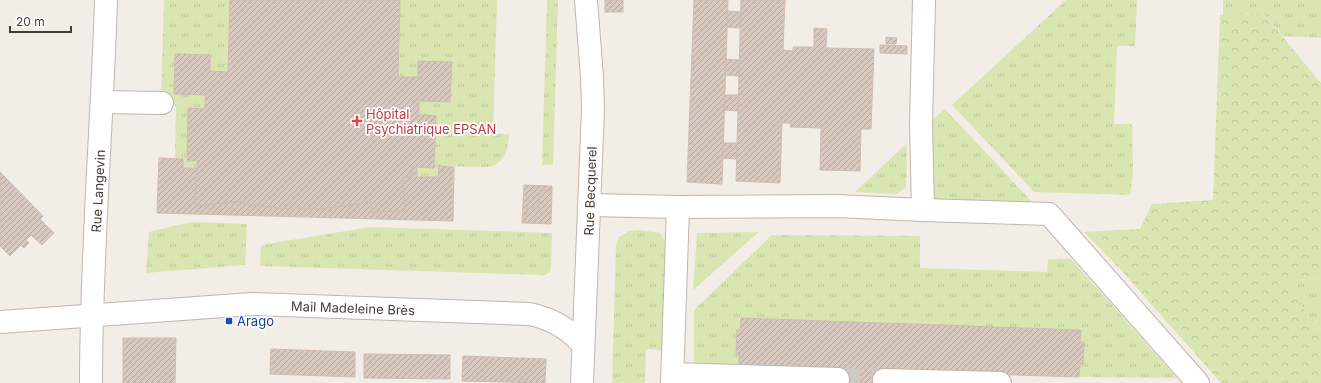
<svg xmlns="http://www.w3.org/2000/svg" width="1321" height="383" viewBox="0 0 1321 383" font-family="Inter,sans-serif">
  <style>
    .grass { fill: url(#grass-tufts) }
    .forest { fill: url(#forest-crowns) }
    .building { fill: url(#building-hatch); stroke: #cfbcb0 }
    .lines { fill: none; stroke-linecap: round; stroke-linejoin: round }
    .minor-tunnel { stroke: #d0cac4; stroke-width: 22; stroke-dasharray: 22 11; stroke-linecap: butt }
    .minor-casing { stroke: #c1b5ad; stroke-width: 24 }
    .minor { stroke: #fff; stroke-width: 22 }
    .health-dot { fill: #e0444e; stroke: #fff; stroke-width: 1.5 }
    .transit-dot { fill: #1a4fb4; stroke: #fff; stroke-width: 1.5 }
    .labels { text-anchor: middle; stroke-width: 3.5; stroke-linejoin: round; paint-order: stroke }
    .health-label { font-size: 13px; fill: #be3a42; stroke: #fff; text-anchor: start }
    .street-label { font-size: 13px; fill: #463c36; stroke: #fff }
    .transit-label { font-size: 13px; fill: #164399; stroke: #fff; text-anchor: start }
  </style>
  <defs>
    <pattern id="grass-tufts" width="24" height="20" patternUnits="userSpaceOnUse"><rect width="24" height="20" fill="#dae6b1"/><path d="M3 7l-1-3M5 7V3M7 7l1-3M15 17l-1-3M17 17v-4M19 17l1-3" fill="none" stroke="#bcc699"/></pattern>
    <pattern id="forest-crowns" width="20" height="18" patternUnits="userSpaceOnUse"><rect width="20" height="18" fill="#dae6b1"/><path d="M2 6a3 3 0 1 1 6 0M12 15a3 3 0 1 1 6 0" fill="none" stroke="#bcc699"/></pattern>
    <pattern id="building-hatch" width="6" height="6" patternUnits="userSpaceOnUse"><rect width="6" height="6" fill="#d7c9c0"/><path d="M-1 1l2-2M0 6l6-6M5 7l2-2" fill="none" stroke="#b0a49d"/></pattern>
  </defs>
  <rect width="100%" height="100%" fill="#f3ede7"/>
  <g class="grass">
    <polygon points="164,0 230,0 228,72 210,71 209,55 175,54 205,95 205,109 188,108 187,161 197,161 196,168 183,168 183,159 175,159 176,107 172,101 161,96"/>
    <path d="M 400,0 L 497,0 L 493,134 L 509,134 C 508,150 506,161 490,167 L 439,166 L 438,177 L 417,177 L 417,168 L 434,168 L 436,116 L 419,115 L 419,101 L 450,102 L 452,62 L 419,61 L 418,77 L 398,77 Z"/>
    <polygon points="547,0 558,0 553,165 542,165"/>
    <polygon points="1066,0 1137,0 1135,46 1117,46 1114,124 1132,124 1133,174 1130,195 1034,192 952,105"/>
    <polygon points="1223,0 1321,0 1321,38 1283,36 1263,13 1223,15"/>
    <polygon points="945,109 1035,205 939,204 932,199 931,121"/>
    <polygon points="907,143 906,187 897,194 855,192"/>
    <polygon points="191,222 247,224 245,265 146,273 149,232"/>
    <polygon points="370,227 552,233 551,268 549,273 543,275 260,266 261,245"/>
    <polygon points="640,230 660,233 665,241 662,350 646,349 645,383 612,383 616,245 619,237 629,231"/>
    <polygon points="759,232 693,290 697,233"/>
    <polygon points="772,235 920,236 920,268 1047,272 1048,259 1071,259 1177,378 1079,377 1080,364 1083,364 1084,342 1080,342 1081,330 741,318 739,365 694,367 694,310"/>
    <polygon points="1321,278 1321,330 1281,281"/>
  </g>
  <polygon class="forest" points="1263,13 1321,83 1321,278 1281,281 1321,330 1321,383 1221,383 1122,271 1084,232 1140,229 1152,204 1213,200 1220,15"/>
  <g class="building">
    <polygon points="230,0 400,0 398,77 418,77 418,61 452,62 450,102 419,101 419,115 436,116 434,168 412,167 411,177 403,177 405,211 371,212 371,202 365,201 366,203 311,210 312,209 295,208 294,210 244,204 245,201 195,206 197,161 187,161 188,108 205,109 205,95 174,94 175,54 210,55 210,71 228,72"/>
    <rect x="605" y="0" width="18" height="12"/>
    <polygon points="694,0 728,0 722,184 687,182"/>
    <polygon points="741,0 785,0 783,50 793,51 793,47 814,47 814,28 827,29 826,48 874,49 871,129 861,129 860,171 820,170 821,128 790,127 791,123 782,123 780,183 736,181"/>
    <polygon points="728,11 741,12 740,28 727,27"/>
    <polygon points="886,37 897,38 896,44 886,44"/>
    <polygon points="880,45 907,46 907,54 880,53"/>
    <polygon points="726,59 739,60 739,76 726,75"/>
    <polygon points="725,95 738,95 738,111 724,110"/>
    <polygon points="723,143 737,143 736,159 722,158"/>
    <polygon points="159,158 183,159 183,168 196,168 195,206 245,201 244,204 294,210 295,208 312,209 311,210 366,203 365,201 371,202 371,212 405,211 403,177 411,177 412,167 417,168 417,177 438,177 439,166 454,167 453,221 157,213"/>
    <polygon points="0,172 43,216 40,219 54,233 42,245 31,235 26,240 29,243 24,248 21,245 10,256 0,246"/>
    <polygon points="524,185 552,186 552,191 540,190 539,208 527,208 526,223 522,223"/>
    <polygon points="540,190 552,191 551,224 526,223 527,208 539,208"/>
    <polygon points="741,318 1081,330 1080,342 1084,342 1083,364 1080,364 1079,377 885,371 884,383 838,383 739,365 739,354 736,354 737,330 740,330"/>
    <polygon points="123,338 176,338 175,383 123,383"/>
    <polygon points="271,349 355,352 355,377 270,374"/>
    <polygon points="364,354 450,355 450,379 364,378"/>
    <polygon points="463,356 546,359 545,383 462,381"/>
  </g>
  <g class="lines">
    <polyline class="minor-tunnel" points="838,379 884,380"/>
    <g class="minor-casing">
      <g id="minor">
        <polyline points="103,102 162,103"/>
        <polyline points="590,205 678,207 672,383"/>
        <polyline points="678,207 837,206 923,210 921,124 924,0"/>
        <polyline points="923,210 1049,214 1198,383"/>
        <path d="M 0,322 L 252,304 L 529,314 C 550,318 568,328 582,344"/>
        <polyline points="673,374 838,379"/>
        <polyline points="884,380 1000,383"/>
        <path d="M 91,383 C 91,255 102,128 106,0"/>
        <polyline points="582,383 593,109 592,77 586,0"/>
      </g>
    </g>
    <use href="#minor" class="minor"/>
  </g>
  <path class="health-dot" d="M355 115h4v4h4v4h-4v4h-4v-4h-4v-4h4z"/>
  <rect class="transit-dot" x="225" y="317" width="8" height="8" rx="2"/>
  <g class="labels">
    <g class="health-label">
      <text x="366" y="119">Hôpital<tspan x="366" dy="15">Psychiatrique EPSAN</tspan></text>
    </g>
    <g class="street-label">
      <text transform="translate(98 191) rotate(-87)" y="5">Rue Langevin</text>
      <text transform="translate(590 191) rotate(-88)" y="5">Rue Becquerel</text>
      <text transform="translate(353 308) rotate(2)" y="5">Mail Madeleine Brès</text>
    </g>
    <g class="transit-label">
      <text x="237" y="326">Arago</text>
    </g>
  </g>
  <path d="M10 26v6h61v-6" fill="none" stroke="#463c36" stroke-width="2"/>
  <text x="16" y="26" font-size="12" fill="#463c36" stroke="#ffffff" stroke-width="3" paint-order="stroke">20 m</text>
</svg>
